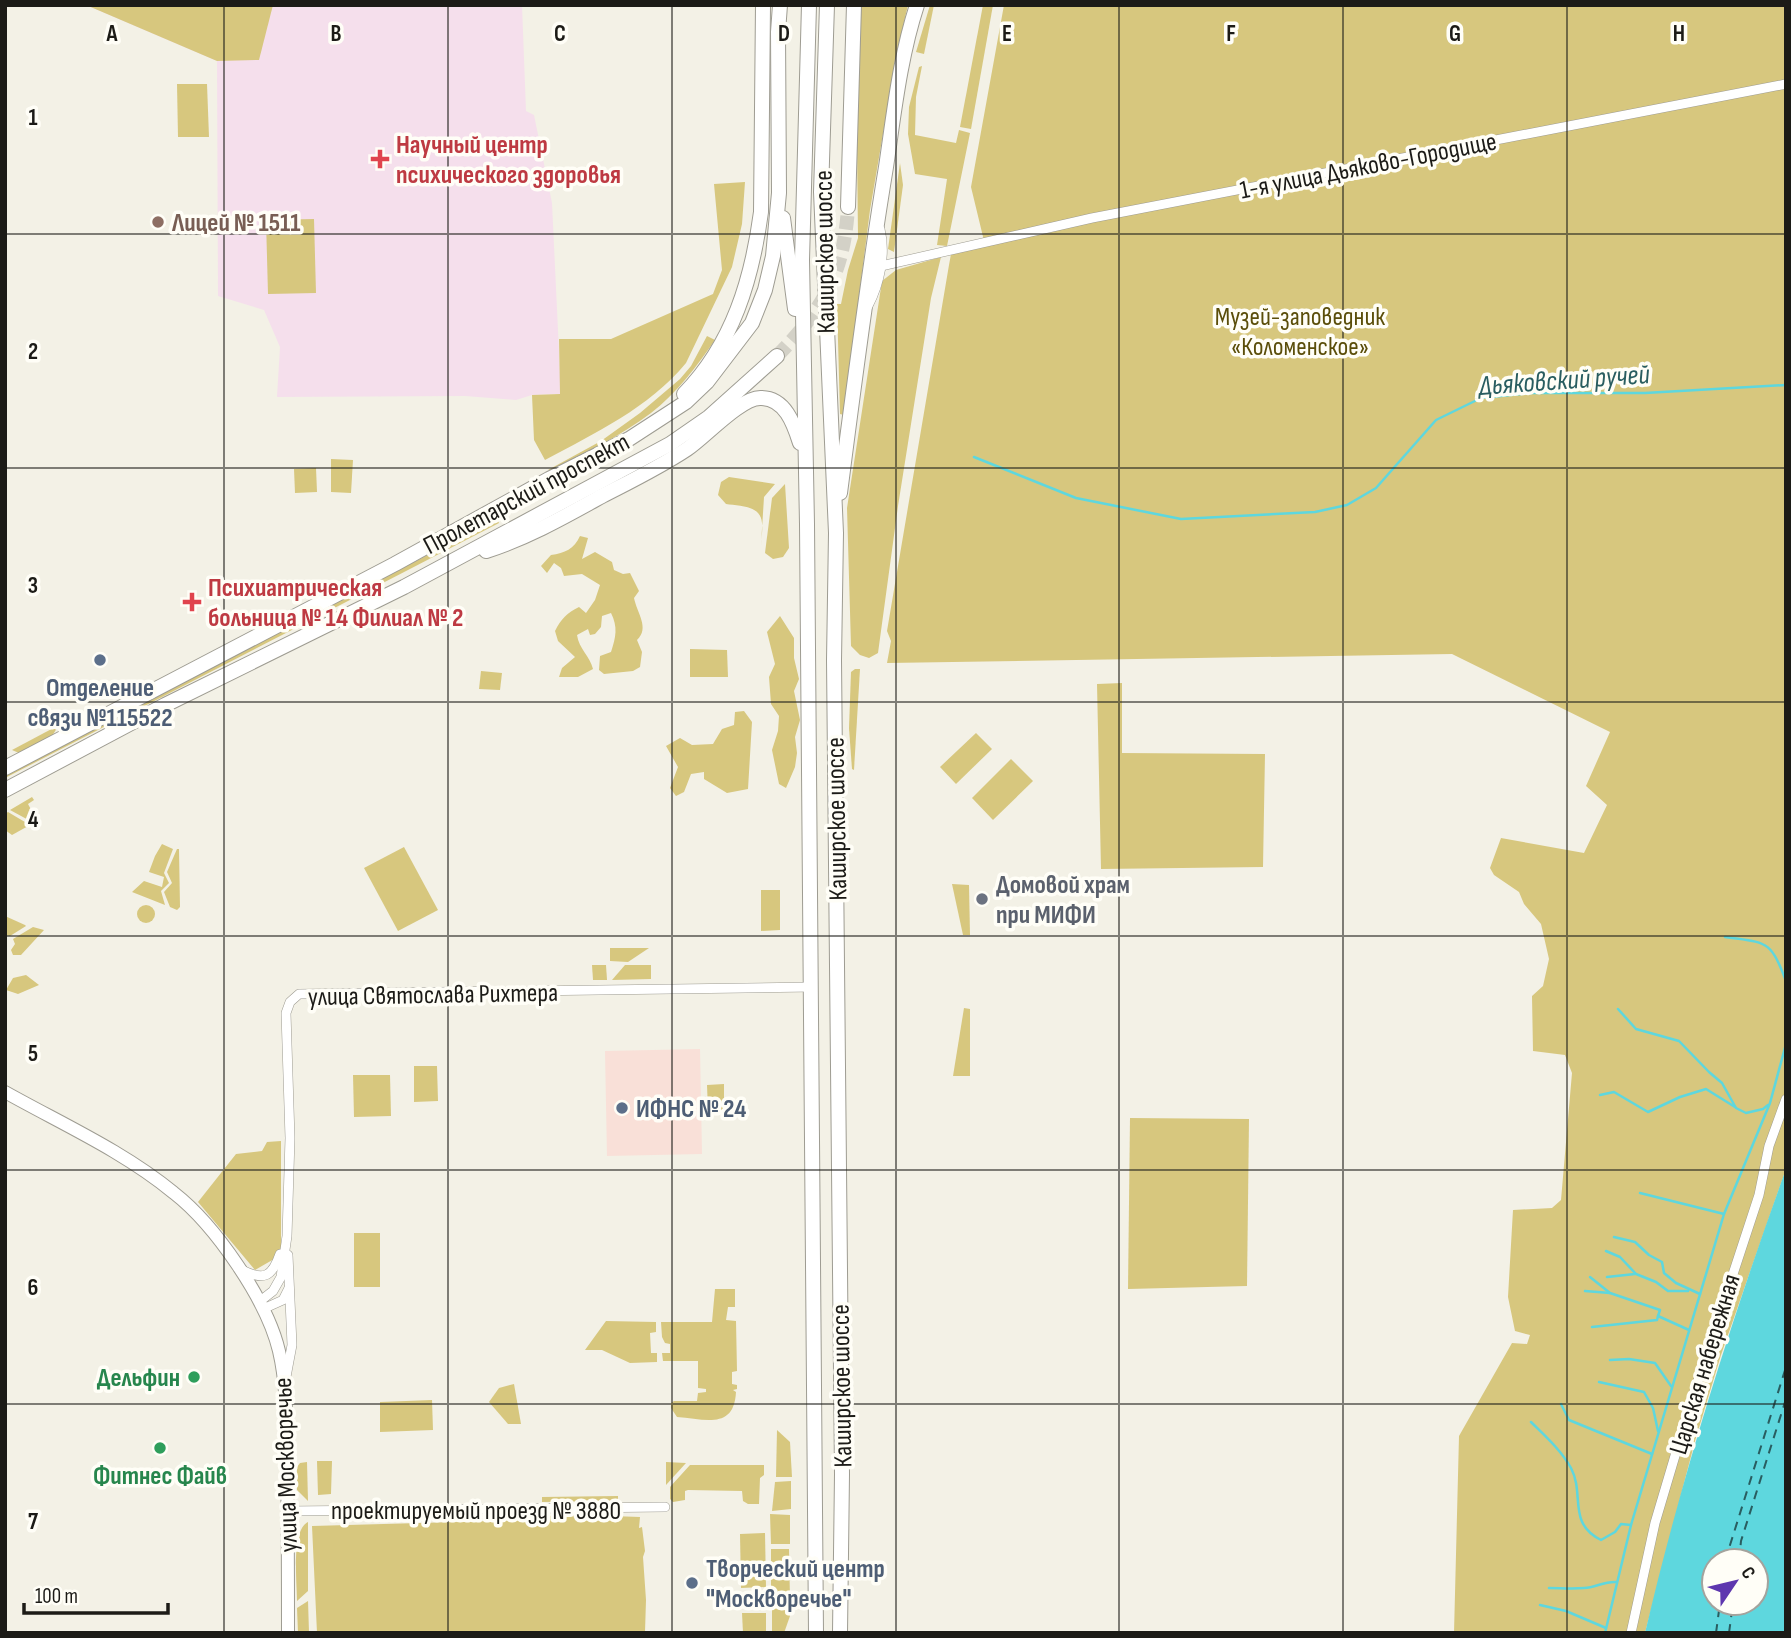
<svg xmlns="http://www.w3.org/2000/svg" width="1791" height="1638" viewBox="0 0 1791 1638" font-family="'Sofia Sans Condensed',sans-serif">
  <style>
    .commercial { fill: #f9e0d8 }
    .medical { fill: #f5dfec }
    .green { fill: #d7c77e }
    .water { fill: #5ed7de; fill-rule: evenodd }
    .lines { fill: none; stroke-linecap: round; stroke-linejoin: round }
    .stream { stroke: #5ed7de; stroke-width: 2.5 }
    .ferry { stroke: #295d60; stroke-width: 2; stroke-dasharray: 9 7; stroke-linecap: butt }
    .primary-tunnel { stroke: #d3d1c7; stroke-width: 14; stroke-dasharray: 14 7; stroke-linecap: butt }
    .street-casing { stroke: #9e9c92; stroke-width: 10 }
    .secondary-casing { stroke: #9e9c92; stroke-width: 14 }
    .primary-casing { stroke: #9e9c92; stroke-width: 16 }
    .street { stroke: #fff; stroke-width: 9 }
    .secondary { stroke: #fff; stroke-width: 12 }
    .primary { stroke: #fff; stroke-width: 14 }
    .grid { fill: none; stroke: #1c1b17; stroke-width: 2; stroke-opacity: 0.55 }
    .health-dot { fill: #e0444e; stroke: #fffef7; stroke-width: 2.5 }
    .education-dot { fill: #8d6e63; stroke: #fffef7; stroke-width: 2.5 }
    .service-dot { fill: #5c6f8a; stroke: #fffef7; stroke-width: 2.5 }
    .worship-dot { fill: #6b7280; stroke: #fffef7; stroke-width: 2.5 }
    .leisure-dot { fill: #2e9e5b; stroke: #fffef7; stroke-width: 2.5 }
    .labels { text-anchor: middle; stroke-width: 7; stroke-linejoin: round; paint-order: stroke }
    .health-label { font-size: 26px; font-weight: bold; fill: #be3a42; stroke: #fffef7; text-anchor: start }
    .street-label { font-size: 26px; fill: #1c1b17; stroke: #fffef7 }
    .education-label { font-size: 26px; font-weight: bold; fill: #785e54; stroke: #fffef7; text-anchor: start }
    .park-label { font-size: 26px; fill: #5b4e0a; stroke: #fffef7 }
    .service-label { font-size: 26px; font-weight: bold; fill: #4e5e75; stroke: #fffef7; text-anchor: start }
    .worship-label { font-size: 26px; font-weight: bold; fill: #5b616d; stroke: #fffef7; text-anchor: start }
    .leisure-label { font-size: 26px; font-weight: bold; fill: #27864d; stroke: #fffef7; text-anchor: end }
    .water-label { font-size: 28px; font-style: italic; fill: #295d60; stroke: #fffef7 }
    .grid-label { font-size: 23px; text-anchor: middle; font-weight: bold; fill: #1c1b17; stroke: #fffef7; stroke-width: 7; stroke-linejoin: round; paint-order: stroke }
  </style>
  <rect width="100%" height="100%" fill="#f3f1e6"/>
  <polygon class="commercial" points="700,1049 702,1154 607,1156 605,1051"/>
  <polygon class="medical" points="86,5 522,5 526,111 534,115 552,203 561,394 532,395 516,400 465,396 277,397 280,347 264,310 218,296 217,61"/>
  <g class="green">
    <polygon points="86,5 273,5 259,60 217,61"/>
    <polygon points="861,5 908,5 897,52 870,210 844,415 840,414 837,304 841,304 848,270 858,238 857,147"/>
    <polygon points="930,5 934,5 924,54 916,52"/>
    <polygon points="983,5 993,5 971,129 960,127"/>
    <polygon points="1004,5 1786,5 1786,1169 1721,1355 1695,1441 1645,1633 1454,1633 1459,1436 1512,1343 1527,1344 1530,1335 1515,1331 1508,1297 1513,1210 1552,1208 1561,1200 1572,1073 1565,1055 1533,1051 1532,996 1543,986 1549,959 1541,924 1524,904 1519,892 1494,875 1490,868 1501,838 1584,853 1607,805 1586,786 1610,732 1452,654 887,663 891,641 887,631 949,265 951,254 985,245 971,187"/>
    <polygon points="922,66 916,97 915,135 956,143 959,130 970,133 947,246 937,245 947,179 915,174 908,134 909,107 919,67"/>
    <polygon points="177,84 207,84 209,137 178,137"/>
    <polygon points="900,163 903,185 894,252 888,249"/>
    <path d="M 745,182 L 742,224 L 732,267 L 686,363 C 649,408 595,433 545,460 L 534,440 L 532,395 L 560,394 L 559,339 L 611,339 L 713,294 L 722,270 L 714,184 Z"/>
    <polygon points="314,219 316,293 268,294 266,220"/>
    <polygon points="941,257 931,298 898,506 878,653 869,658 860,655 851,646 847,508 882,281 896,270"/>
    <path d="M 707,336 L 715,340 C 697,366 677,393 651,413 C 621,436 586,452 553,470 L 548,470 L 601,441 L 640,413 L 680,379 L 691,366 Z"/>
    <polygon points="331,459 353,460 351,493 331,492"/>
    <polygon points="316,468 317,492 295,493 294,469"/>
    <path d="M 729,477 L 775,484 L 764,497 L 761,545 C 761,539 763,530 762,523 C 761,505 739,506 726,504 L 718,495 L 721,482 Z"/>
    <polygon points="785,484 789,548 783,557 773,559 765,553 772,498"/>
    <polygon points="497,519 499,523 5,778 5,774"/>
    <path d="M 580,536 L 588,538 L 582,559 L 595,552 L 612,562 L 614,570 L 623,574 L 630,573 L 639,591 L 634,598 C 637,613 650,628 637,640 L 642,652 L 640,667 L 633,671 L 604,674 L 599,670 L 600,656 L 611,652 C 616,637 618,627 611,613 L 602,616 L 601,627 L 595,634 L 590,635 L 588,629 L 577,635 C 579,649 590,656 593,669 L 578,677 L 559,677 L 562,668 L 575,657 L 558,641 L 555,631 C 561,619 567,613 579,607 L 586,613 L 595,600 L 600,585 L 582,574 L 564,576 L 561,568 L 554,563 L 547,573 L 541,566 L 551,555 C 565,553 574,549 580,536 Z"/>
    <polygon points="780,616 794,638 794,658 799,679 794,691 800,720 795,737 797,753 795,767 786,788 779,784 772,750 778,731 779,716 771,704 769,677 775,664 767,632"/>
    <polygon points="690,649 727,650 728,677 690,677"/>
    <polygon points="855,669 860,669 854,770 852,769 849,728 851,672"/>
    <polygon points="481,671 502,673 500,690 479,689"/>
    <polygon points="1122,683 1122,753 1265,754 1263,867 1101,869 1097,684"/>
    <polygon points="744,711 752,722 748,789 727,793 704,779 704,772 691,774 684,792 676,796 670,788 678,767 666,746 680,738 692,745 713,744 722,729 734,725 735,712"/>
    <polygon points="59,725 52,736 19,753 12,750"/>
    <polygon points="976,733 992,749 956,784 940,767"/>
    <polygon points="1011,759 1033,781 993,820 972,798"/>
    <polygon points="32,797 34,800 28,804 37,821 34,823 10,810"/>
    <polygon points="8,812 30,825 12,835 5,830 5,814"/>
    <polygon points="162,844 173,849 164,873 169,883 161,891 165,905 132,892 144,881 162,887 164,877 149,872 155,856"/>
    <polygon points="404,847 438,910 398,931 364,868"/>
    <polygon points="177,849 179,849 180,907 177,910 170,907 164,892 172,883 167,872"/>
    <polygon points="952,884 969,885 970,935 963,935"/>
    <polygon points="761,890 780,890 780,930 761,931"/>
    <circle cx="146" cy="914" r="9"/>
    <polygon points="5,916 25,925 26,926 10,936 5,935"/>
    <polygon points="33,927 44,930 21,955 13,955 11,950 15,944 13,939"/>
    <polygon points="610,948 649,948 628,962 610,961"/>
    <polygon points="592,965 606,965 607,980 593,980"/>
    <polygon points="625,965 651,965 651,979 612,980"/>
    <polygon points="26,975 39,985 18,994 6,990 13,978"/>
    <polygon points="964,1008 970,1009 970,1076 953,1076"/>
    <polygon points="414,1066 437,1066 438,1101 414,1102"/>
    <polygon points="353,1075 390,1075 391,1116 354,1117"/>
    <polygon points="724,1084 724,1110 708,1110 707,1085"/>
    <polygon points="1130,1118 1249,1119 1247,1286 1128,1289"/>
    <polygon points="281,1141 281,1255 255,1270 198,1202 236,1154 262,1151 267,1142"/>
    <rect x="354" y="1233" width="26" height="54"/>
    <path d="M 715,1289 L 735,1289 L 735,1307 L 728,1307 L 726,1320 L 736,1321 L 737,1371 L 732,1372 L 732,1384 L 737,1385 L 737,1389 L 733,1390 L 736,1392 C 734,1430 705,1419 677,1417 L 671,1408 L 671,1403 L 674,1401 L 697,1401 L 698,1393 L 706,1392 L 706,1389 L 698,1388 L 698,1361 L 663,1361 L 662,1353 L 670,1353 L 670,1344 L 665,1343 L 662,1337 L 661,1322 L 712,1322 Z"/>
    <polygon points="606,1321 656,1322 656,1332 650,1333 651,1353 657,1353 657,1362 630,1363 602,1350 585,1350"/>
    <polygon points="514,1384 521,1424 508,1424 489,1402 499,1388"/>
    <polygon points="432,1400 433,1430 380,1432 380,1402"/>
    <polygon points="777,1430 790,1442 792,1477 776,1477"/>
    <polygon points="317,1461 332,1461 331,1494 318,1495"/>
    <polygon points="307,1462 308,1501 297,1490 297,1467 300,1463"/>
    <polygon points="666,1462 686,1463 666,1485"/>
    <polygon points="690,1465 764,1465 764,1475 760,1478 759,1504 748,1504 743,1501 742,1491 688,1490 685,1491 685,1500 673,1502 670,1499 670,1487"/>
    <polygon points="791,1481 791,1509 772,1511 775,1482"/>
    <polygon points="618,1496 618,1501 542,1502 542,1497"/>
    <polygon points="770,1514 790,1515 790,1544 771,1544"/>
    <polygon points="583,1515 640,1517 639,1528 642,1527 645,1551 643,1557 646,1600 645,1632 317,1633 312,1526 491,1521 498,1519 541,1520 542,1516"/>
    <path d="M 308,1522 L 308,1591 L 297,1601 C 297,1583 291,1530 308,1522 Z"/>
    <polygon points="765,1533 766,1587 741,1588 740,1534"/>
    <polygon points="771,1549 789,1549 790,1600 771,1601"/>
    <polygon points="308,1601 309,1633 298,1633 297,1608"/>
    <polygon points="772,1606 789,1606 790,1616 784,1633 772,1633"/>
    <polygon points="742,1613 766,1613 766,1633 743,1633"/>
  </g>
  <path class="water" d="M 1786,1169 L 1786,1633 L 1645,1633 C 1682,1475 1731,1321 1786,1169 ZM 1714,1561 L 1756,1561 L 1756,1603 L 1714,1603 Z"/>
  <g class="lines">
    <g class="stream">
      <polyline points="974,457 1076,498 1181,519 1315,512 1347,505 1376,488 1436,420 1481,398 1532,393 1645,393 1786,385"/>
      <path d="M 1725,937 C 1767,943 1770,939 1786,981"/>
      <polyline points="1618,1009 1636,1029 1679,1041 1709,1072 1722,1083 1736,1108 1746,1113 1763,1109 1768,1105"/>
      <polyline points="1600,1095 1614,1092 1648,1112 1680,1097 1706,1089 1735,1107"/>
      <polyline points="1640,1193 1724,1214"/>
      <polyline points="1614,1237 1635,1242 1649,1255 1662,1262 1664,1273 1676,1283 1700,1294"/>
      <polyline points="1606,1251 1620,1257 1636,1274 1656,1282 1668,1291 1688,1291"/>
      <polyline points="1590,1277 1610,1293 1660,1310 1658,1316 1689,1330"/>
      <polyline points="1607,1277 1635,1274"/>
      <polyline points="1585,1291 1610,1293"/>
      <polyline points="1592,1327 1657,1320 1658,1316"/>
      <polyline points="1610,1360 1629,1359 1655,1363 1671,1386"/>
      <polyline points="1599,1382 1644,1392 1653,1408 1658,1431"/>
      <polyline points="1561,1404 1569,1420 1652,1454"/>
      <path d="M 1531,1422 C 1545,1436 1561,1450 1571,1468 C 1585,1495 1567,1523 1601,1540 L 1615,1532 L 1621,1524 L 1631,1525"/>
      <path d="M 1549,1588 C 1560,1588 1572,1589 1584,1588 C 1596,1588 1603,1581 1617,1582"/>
      <polyline points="1540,1605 1566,1611 1606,1628"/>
      <polyline points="1605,1633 1631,1525 1724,1214 1770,1103 1786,1044"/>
    </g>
    <g class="ferry">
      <polyline points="1725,1561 1786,1367"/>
      <polyline points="1739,1561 1741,1541 1786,1399"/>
      <polyline points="1716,1633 1720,1603"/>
      <polyline points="1729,1633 1733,1603"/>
    </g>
    <path class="primary-tunnel" d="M 777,356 C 823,309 844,274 848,207"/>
    <g class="street-casing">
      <g id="street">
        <polyline points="881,266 1092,218 1786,84"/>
        <path d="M 868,306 C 880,283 886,254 880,229"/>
        <path d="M 242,1270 C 264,1281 272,1277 280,1254"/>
        <polyline points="259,1302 273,1291 281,1277 287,1236 290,1138 286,1013 290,1002 299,994 812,987"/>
        <polyline points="263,1309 283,1300 289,1288"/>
        <polyline points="286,1377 292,1345 288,1255"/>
        <polyline points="288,1511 665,1507"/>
        <polyline points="1631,1633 1655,1523 1691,1402 1759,1195 1769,1146 1786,1099"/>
      </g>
    </g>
    <g class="secondary-casing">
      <path id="secondary" d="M 5,1092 C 62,1124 123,1151 174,1193 C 215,1225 267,1300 279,1351 C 288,1389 286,1428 287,1467 C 288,1523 288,1578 288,1633"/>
    </g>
    <g class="primary-casing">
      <g id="primary">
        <polyline points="809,5 802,260 807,524 816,1633"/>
        <polyline points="827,5 821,192 836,533 834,660 842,1474 840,1633"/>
        <polyline points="848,207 854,5"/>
        <polyline points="783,218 795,309"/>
        <path d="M 684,394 C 733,344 752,279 761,212 L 763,5"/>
        <path d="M 840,493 C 854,384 868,275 886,167 C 894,113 900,57 917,5"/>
        <path d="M 486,551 C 527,538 564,517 602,496 C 631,481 660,467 687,449 C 705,437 741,397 761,398 C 785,398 794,424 800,443"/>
        <polyline points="5,768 395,564 549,479 629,439 686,402 707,382 752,323 765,290 773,256 779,193 778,32 780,5"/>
        <polyline points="5,790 165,705 404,587 670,444 709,417 777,356"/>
      </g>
    </g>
    <use href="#street" class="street"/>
    <use href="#secondary" class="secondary"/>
    <use href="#primary" class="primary"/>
  </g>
  <path class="grid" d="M 224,5 L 224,1633M 448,5 L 448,1633M 672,5 L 672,1633M 896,5 L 896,1633M 1119,5 L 1119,1633M 1343,5 L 1343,1633M 1567,5 L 1567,1633M 5,234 L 1786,234M 5,468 L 1786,468M 5,702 L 1786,702M 5,936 L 1786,936M 5,1170 L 1786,1170M 5,1404 L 1786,1404"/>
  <g class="health-dot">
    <path d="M376.5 148.5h7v7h7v7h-7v7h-7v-7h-7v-7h7z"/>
    <path d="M188.5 591.5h7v7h7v7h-7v7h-7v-7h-7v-7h7z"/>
  </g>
  <circle class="education-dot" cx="158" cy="222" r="7"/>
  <g class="service-dot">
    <circle cx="100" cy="660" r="7"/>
    <circle cx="622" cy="1108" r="7"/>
    <circle cx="692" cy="1583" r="7"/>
  </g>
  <circle class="worship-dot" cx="982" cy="899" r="7"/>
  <g class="leisure-dot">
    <circle cx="194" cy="1377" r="7"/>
    <circle cx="160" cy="1448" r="7"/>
  </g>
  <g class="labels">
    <g class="health-label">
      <text x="396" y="153">Научный центр<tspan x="396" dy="30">психического здоровья</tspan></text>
      <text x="208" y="596">Психиатрическая<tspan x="208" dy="30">больница № 14 Филиал № 2</tspan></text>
    </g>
    <g class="street-label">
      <text transform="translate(1368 165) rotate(-11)" y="9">1-я улица Дьяково-Городище</text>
      <text transform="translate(824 252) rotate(-91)" y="9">Каширское шоссе</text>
      <text transform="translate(526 493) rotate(-28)" y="9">Пролетарский проспект</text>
      <text transform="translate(836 819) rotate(-91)" y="9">Каширское шоссе</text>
      <text transform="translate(433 994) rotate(-1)" y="9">улица Святослава Рихтера</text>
      <text transform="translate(1704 1364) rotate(-73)" y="9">Царская набережная</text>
      <text transform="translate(841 1386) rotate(-91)" y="9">Каширское шоссе</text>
      <text transform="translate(285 1465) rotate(-92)" y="9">улица Москворечье</text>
      <text x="476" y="1519">проектируемый проезд № 3880</text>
    </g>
    <g class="education-label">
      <text x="172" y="231">Лицей № 1511</text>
    </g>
    <g class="park-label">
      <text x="1300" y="325">Музей-заповедник<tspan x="1300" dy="30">«Коломенское»</tspan></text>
    </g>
    <g class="service-label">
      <text x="100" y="696" text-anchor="middle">Отделение<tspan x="100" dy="30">связи №115522</tspan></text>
      <text x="636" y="1117">ИФНС № 24</text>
      <text x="706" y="1577">Творческий центр<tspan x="706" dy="30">"Москворечье"</tspan></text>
    </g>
    <g class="worship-label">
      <text x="996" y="893">Домовой храм<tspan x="996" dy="30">при МИФИ</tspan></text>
    </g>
    <g class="leisure-label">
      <text x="180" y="1386">Дельфин</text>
      <text x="160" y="1484" text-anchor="middle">Фитнес Файв</text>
    </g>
    <g class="water-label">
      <text transform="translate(1564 379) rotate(-4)" y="10">Дьяковский ручей</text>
    </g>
  </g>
  <g class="grid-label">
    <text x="112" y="41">A</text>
    <text x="336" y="41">B</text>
    <text x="560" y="41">C</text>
    <text x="784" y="41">D</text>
    <text x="1007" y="41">E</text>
    <text x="1231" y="41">F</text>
    <text x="1455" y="41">G</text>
    <text x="1679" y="41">H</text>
    <text x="33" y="125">1</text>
    <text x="33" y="359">2</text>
    <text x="33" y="593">3</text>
    <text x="33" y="827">4</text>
    <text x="33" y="1061">5</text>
    <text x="33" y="1295">6</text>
    <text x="33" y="1529">7</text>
  </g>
  <rect width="1791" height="1638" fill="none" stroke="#1c1b17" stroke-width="14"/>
  <g transform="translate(1735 1582) rotate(55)"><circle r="33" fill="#fffef7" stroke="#a4a39d" stroke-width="2"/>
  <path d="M0-5L12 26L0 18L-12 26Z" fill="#5e37af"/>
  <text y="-10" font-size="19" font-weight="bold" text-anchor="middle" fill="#1c1b17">С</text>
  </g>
  <path d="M24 1603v10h144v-10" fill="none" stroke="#1c1b17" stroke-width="3.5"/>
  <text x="35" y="1603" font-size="21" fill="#1c1b17" stroke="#fffef7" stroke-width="5" paint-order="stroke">100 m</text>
</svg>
